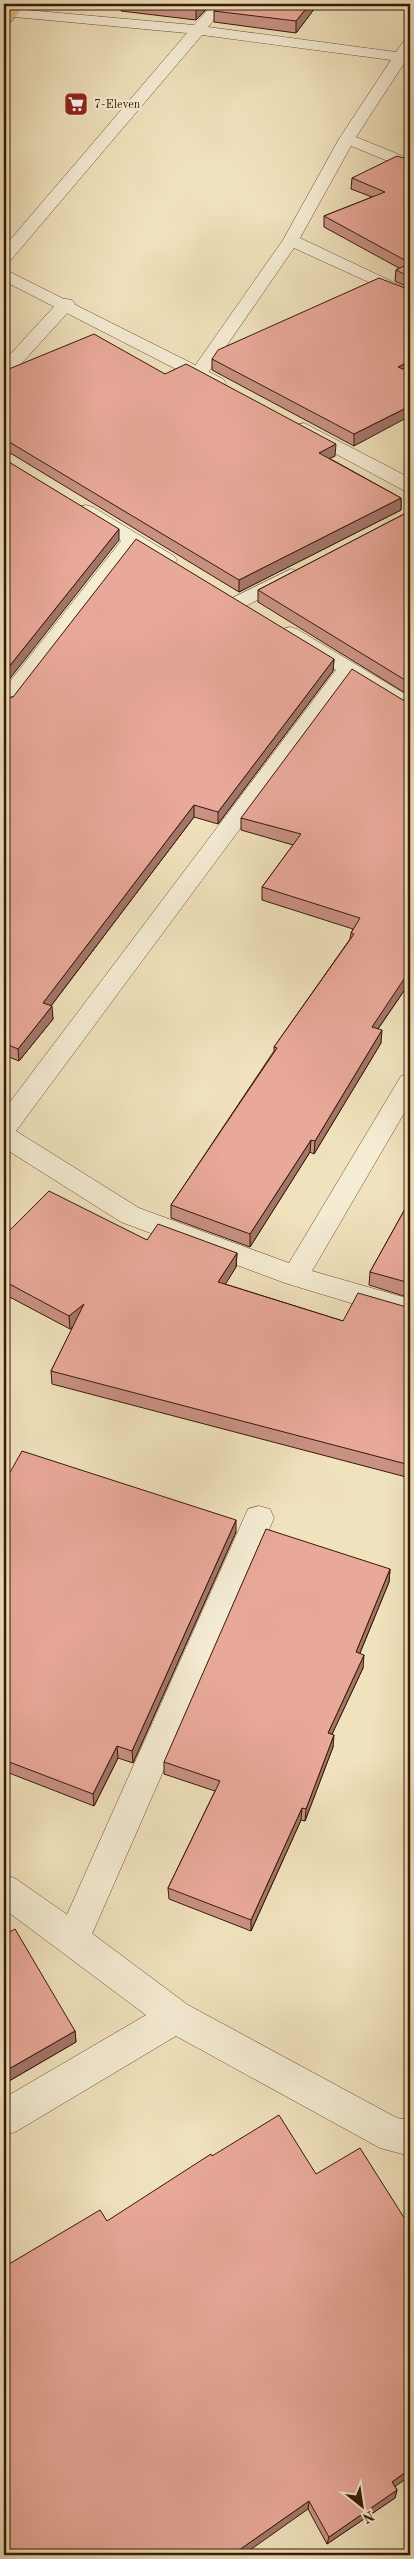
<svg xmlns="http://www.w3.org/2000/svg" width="414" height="2559" viewBox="0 0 414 2559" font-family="'Old Standard TT',serif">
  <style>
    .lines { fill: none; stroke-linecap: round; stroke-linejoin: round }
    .service-casing { stroke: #674b32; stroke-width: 1 }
    .minor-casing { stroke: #674b32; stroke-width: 1 }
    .tertiary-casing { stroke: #674b32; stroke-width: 1 }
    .primary-casing { stroke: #391904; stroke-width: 1 }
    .service { fill: #f5ecd4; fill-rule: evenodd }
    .minor { fill: #f5ecd4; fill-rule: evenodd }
    .tertiary { fill: #f5ecd4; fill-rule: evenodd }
    .primary { fill: #e8c17e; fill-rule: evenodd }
    .wall { fill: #c89184; stroke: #391904 }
    .shaded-wall { fill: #a3766c; stroke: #391904 }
    .building { fill: #e9a99a; stroke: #391904 }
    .labels { text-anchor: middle; stroke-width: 4.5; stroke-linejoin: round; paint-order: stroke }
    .far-poi-label { font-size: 12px; fill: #391904; stroke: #f5ecd4; text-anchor: start }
  </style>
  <rect width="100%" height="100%" fill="#f0e2bd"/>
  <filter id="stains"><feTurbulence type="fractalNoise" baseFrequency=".004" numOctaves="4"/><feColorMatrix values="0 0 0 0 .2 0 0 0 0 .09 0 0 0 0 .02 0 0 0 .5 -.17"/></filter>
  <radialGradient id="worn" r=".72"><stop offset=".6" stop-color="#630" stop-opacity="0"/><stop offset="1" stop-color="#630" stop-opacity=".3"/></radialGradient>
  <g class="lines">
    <g class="service-casing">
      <polygon id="service" points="259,1506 270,1509 274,1518 85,1950 73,1955 61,1950 56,1939 61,1928 244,1518 248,1509"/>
    </g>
    <g class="minor-casing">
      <g id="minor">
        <polygon points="213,4 227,4 208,27 396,52 405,39 410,38 410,62 405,62 356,137 410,159 410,170 351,146 300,238 410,290 410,301 294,248 205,377 193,377 190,373 283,240 339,139 391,60 202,35 10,261 4,262 4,247 187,33 4,16 4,8 194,25"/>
        <polygon points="66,299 72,300 75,304 72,308 10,376 4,377 4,361 60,300"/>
        <polygon points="86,505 93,507 174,556 177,560 174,564 160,564 135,549 12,708 4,709 4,689 121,541 79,515 76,511 79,507"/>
        <polygon points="291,569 298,571 301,575 298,579 246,606 239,608 232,606 229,602 232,598"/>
        <polygon points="290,627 297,629 410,697 410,712 402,711 351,679 16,1131 139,1208 289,1263 401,1076 410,1073 410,1103 312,1271 410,1299 410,1321 285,1283 121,1222 4,1148 4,1110 336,670 283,637 280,633 283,629"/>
        <polygon points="4,1874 16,1879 62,1911 188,2005 397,2118 410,2120 410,2156 380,2148 176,2036 17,2131 4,2136 4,2098 146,2015 4,1909"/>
      </g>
    </g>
    <g class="tertiary-casing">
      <g id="tertiary">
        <polygon points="4,269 223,379 226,383 223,387 211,387 4,281"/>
        <polygon points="304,423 410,478 410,492 403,490 297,433 295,429 297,425"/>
      </g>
    </g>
    <g class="primary-casing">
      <polygon id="primary" points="12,4 26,4 9,24 4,25 4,12"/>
    </g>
    <use href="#service" class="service"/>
    <use href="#minor" class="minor"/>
    <use href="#tertiary" class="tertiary"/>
    <use href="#primary" class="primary"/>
  </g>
  <g class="wall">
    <polygon points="121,4 211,4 196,20 121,11"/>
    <polygon points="318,4 296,33 214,22 214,11"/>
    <polygon points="410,96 410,107 408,107 409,98"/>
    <polygon points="410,160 410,288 395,281 396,270 399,268 324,227 324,216 372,197 351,189 352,178"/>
    <polygon points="212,359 410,372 354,446 212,370"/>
    <polygon points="4,371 165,374 335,456 329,458 401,498 401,510 239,592 12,454 4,453"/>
    <polygon points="410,511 410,696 258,602 258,590"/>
    <polygon points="334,659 333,671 218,824 194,817 51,1006 53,1019 19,1061 4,1055 4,698"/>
    <polygon points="403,700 410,701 410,982 378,1029 381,1043 314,1154 310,1152 250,1247 171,1218 171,1205 274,1051 274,1047 350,939 351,933 353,929 262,900 262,887 293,845 241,830 241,818"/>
    <polygon points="410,1200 410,1298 369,1285 370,1272"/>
    <polygon points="4,1236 147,1240 237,1253 236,1267 225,1284 343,1321 410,1308 410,1478 52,1384 51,1371 73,1327 70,1329 4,1294"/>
    <polygon points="4,1483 236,1532 133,1763 118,1758 94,1806 4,1771"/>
    <polygon points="390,1569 389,1582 360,1653 363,1668 332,1734 333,1747 305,1821 301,1820 251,1931 169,1899 168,1888 215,1791 164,1774 164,1762"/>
    <polygon points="4,1935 75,2031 76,2042 9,2081 4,2071"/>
    <polygon points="107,2221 395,2486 397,2490 395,2498 327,2544 308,2509"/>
  </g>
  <g class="shaded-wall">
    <polygon points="201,4 211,4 196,20 196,9"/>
    <polygon points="310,4 318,4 296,33 296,21"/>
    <polygon points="410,361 410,372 397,378 398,367"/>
    <polygon points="410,406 410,416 354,446 354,434"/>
    <polygon points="336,444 335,456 318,464 319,453"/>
    <polygon points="401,498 401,510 239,592 239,580"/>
    <polygon points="119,529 119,540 4,686 4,673"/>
    <polygon points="334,659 333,671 218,824 218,812"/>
    <polygon points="194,805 194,817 44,1015 43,1003"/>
    <polygon points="410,966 410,982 371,1039 372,1027"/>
    <polygon points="52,1006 53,1019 19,1061 18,1049"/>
    <polygon points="382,1030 381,1043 314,1154 315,1141"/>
    <polygon points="311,1140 310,1152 250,1247 250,1234"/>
    <polygon points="237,1253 236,1267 218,1296 218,1282"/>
    <polygon points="84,1304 85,1318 70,1329 69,1316"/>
    <polygon points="236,1520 236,1532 133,1763 132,1751"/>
    <polygon points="390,1569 389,1582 355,1665 356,1652"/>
    <polygon points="364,1655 363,1668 327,1745 328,1733"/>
    <polygon points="334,1735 333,1747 305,1821 306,1809"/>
    <polygon points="117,1746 118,1758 94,1806 93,1794"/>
    <polygon points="302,1808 301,1820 251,1931 251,1920"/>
    <polygon points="75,2031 76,2042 9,2081 7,2070"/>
    <polygon points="410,2469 410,2476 390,2490 392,2482"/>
    <polygon points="397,2490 395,2498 327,2544 329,2537"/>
    <polygon points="309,2501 308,2509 243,2555 232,2555"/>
  </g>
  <g class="building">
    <polygon points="152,4 201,4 196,9"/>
    <polygon points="221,4 310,4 296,21 214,11"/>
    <polygon points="397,156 410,160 410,263 324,216 385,192 352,178"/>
    <polygon points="410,263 410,277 396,270"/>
    <polygon points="379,278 410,290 410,361 398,367 410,372 410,406 354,434 212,359 218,350"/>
    <polygon points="94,334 165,374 186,364 192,367 336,444 319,453 401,498 239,580 11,443 4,441 4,371"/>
    <polygon points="4,459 119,529 4,673"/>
    <polygon points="410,511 410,683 258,590"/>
    <polygon points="136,539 334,659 218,812 194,805 43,1003 52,1006 18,1049 4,1043 4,698 13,697"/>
    <polygon points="352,669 403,700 410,701 410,966 409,968 410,969 410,970 372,1027 382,1030 315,1141 311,1140 250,1234 171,1205 277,1048 274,1047 354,934 351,933 360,918 262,887 301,834 241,818"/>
    <polygon points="49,1191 147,1240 158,1224 237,1253 218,1282 343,1321 358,1293 410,1308 410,1465 51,1371 84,1304 69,1316 4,1281 4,1236"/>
    <polygon points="410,1200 410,1283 370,1272"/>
    <polygon points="22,1451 236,1520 132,1751 117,1746 93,1794 4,1760 4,1483"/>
    <polygon points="266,1529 390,1569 356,1652 364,1655 328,1733 334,1735 306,1809 302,1808 251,1920 168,1888 220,1781 164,1762"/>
    <polygon points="15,1929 75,2031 7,2070 4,2063 4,1935"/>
    <polygon points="279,2115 316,2174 360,2148 410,2227 410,2469 392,2482 397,2490 329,2537 309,2501 232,2555 4,2555 4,2267 100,2210 107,2221 211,2154 212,2156"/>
  </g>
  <defs>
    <g id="supermarket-square" transform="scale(1.25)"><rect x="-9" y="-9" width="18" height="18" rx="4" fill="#8f2418" stroke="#f5ecd4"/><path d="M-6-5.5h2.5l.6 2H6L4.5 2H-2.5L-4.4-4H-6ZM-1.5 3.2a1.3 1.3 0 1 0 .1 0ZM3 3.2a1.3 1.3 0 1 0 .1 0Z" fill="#fff"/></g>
  </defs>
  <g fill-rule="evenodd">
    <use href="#supermarket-square" x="76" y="104"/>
  </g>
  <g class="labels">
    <g class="far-poi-label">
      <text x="94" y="108">7-Eleven</text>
    </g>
  </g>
  <rect width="414" height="2559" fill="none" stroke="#f0e2bd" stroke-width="20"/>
  <rect x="5" y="5" width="404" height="2549" fill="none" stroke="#391904" stroke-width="2.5"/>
  <rect x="10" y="10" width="394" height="2539" fill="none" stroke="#391904"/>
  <g transform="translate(362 2506) rotate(150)" stroke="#f5ecd4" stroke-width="4" paint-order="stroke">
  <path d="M0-4L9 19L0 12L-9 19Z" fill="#391904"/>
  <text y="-8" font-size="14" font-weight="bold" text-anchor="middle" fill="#391904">N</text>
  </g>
  <rect width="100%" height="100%" filter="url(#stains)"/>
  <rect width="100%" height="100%" fill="url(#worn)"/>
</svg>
